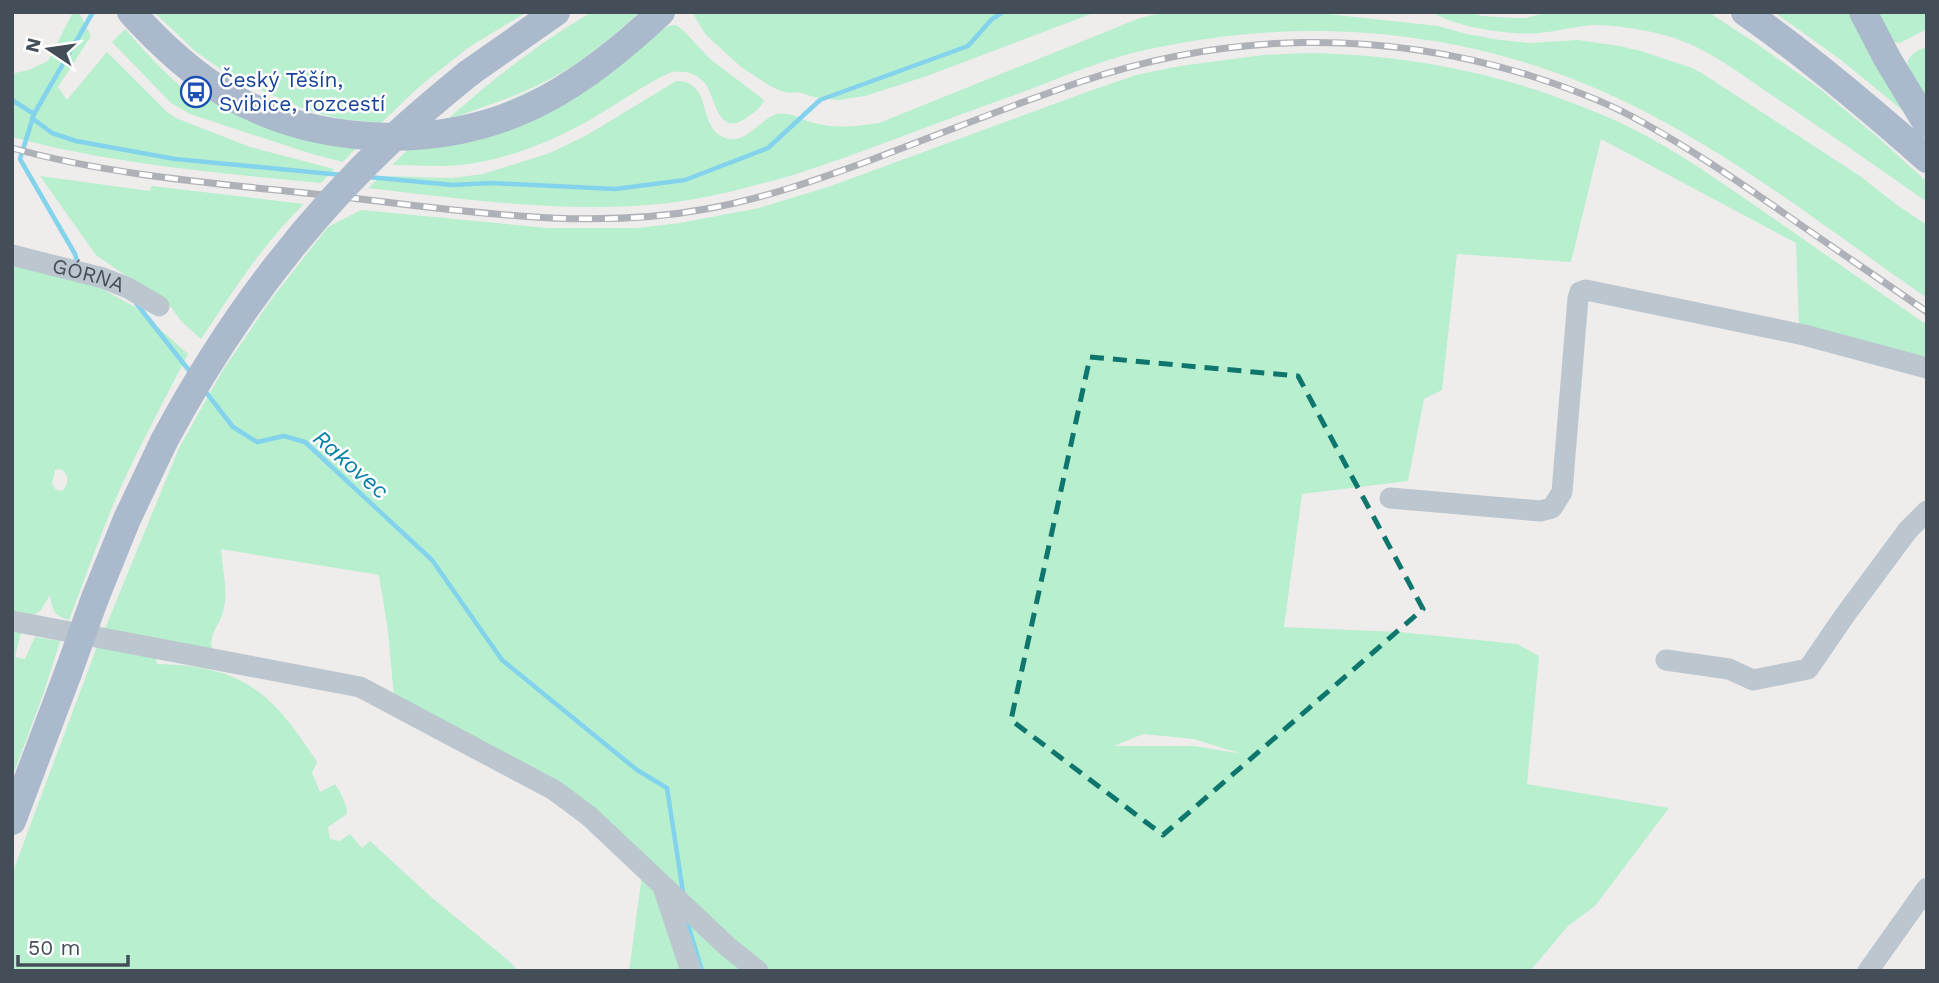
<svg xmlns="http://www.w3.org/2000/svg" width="1939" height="983" viewBox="0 0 1939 983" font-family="'Work Sans',sans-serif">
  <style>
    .green { fill: #b7efcf; fill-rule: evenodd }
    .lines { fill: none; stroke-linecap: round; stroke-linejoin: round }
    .stream { stroke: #83d3ed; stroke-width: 4.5 }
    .minor { stroke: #bcc6cf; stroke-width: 21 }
    .major { stroke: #aabacc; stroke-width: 28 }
    .rail-casing { stroke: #aeb1b7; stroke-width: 7 }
    .rail { stroke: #fff; stroke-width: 4.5; stroke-dasharray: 13; stroke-linecap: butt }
    .major-bridge { stroke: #aabacc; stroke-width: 28 }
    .marked { fill: none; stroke: #0f766e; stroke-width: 5; stroke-dasharray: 14 9; stroke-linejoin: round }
    .labels { text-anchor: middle; stroke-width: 5; stroke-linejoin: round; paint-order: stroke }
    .transit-label { font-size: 21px; fill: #164399; stroke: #fff; text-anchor: start }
    .street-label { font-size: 21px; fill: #444e59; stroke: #fff }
    .water-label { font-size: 23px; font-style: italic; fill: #0980a8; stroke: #fff }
  </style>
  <rect width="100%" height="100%" fill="#efecec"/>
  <g class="green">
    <path d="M 73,12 L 79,12 L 91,36 L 58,87 L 67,100 L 107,52 L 167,112 L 176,118 L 250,147 L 334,169 L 321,183 C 218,173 112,164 12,137 L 12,71 L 15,73 L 29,70 L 48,61 Z"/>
    <polygon points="154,12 527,12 469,47 420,86 381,123 341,119 309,111 233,78 195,51"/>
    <path d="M 592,12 L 640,12 C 616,33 591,55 563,72 C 527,93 487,106 448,119 C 493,79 540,42 592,12 Z"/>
    <polygon points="692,12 1096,12 927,76 865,96 838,100 814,97 798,92 790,93 781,91 770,86 741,67 706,35"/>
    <path d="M 1164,12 L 1309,12 L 1438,26 L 1467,34 L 1500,40 L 1530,43 L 1578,40 L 1619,46 L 1641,51 L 1692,68 L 1703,74 L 1860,176 L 1897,205 L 1927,225 L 1927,298 C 1807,215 1690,119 1551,71 C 1417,24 1270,19 1133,53 C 1098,62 1064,76 1031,89 C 984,106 937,123 890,141 C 846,157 802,174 756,185 C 716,196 674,204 633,206 C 545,211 456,198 368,188 L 381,176 L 452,178 L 483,174 L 515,164 L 550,153 L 587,135 L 676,81 C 712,81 698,123 721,136 C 745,149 759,118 778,114 C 792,112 802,120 814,123 C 836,129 858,126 879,123 L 1140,18 Z"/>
    <path d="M 1432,12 L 1470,12 L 1482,16 L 1515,18 L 1526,18 L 1548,12 L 1708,12 L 1754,42 L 1820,89 L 1882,141 L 1927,182 L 1927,202 C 1876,166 1825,131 1773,96 C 1743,76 1712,51 1677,39 C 1653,31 1624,26 1598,25 C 1579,25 1560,31 1540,33 C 1514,36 1454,27 1432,12 Z"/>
    <polygon points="1774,12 1850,12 1912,118 1841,60"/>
    <polygon points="1874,12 1927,12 1927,29 1900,43 1892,42"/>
    <path d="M 676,25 L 684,31 L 710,59 L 764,100 C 761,109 754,112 746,118 C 720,137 716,103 707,86 C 702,79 694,73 685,72 C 678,71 671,71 665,75 C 633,91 605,113 573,129 C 534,149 490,164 446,166 C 428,166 410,165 392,165 L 412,146 L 669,26 Z"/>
    <path d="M 125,29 C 145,51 163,73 187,91 L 185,96 L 194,102 L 198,99 L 202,100 L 204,97 L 230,107 L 358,146 L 343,162 L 312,154 L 190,114 L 171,103 L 112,42 Z"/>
    <path d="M 1927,46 L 1927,98 C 1920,88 1900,67 1911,56 C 1915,51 1922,49 1927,46 Z"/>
    <path d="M 1308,53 C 1419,55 1520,77 1621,123 C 1674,148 1722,183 1770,216 C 1822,252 1874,289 1927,325 L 1927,361 L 1799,326 L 1796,243 L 1601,139 L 1571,262 L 1457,254 L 1442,390 L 1424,399 L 1408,481 L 1302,494 L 1284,627 L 1399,632 L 1517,644 L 1539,656 L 1527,784 L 1669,808 L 1595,906 L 1568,926 L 1530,971 L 629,971 L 642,875 L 558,786 L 394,697 L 388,631 L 379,575 L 221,549 C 222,569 229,591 223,612 C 219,626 209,633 212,649 L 104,631 L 179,448 L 223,370 L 273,297 L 328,227 L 361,210 L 548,228 L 637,228 L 680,223 L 759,208 L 831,186 L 1084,93 L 1136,75 L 1180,66 L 1263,55 ZM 1143,734 L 1194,739 L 1242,754 L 1194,746 L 1114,746 Z"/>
    <path d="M 40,176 L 150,191 L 152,186 L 304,204 C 263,243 232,293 201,339 L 181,321 L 171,307 L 96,255 Z"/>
    <path d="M 12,262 L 84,279 L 135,307 L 188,354 C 165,399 141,443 120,489 C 101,532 86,576 69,620 C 54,616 52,609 50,595 L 40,611 L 35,614 L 12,614 ZM 60,469 C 70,473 69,485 62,491 L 55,489 L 52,483 L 55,470 Z"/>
    <polygon points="12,628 21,633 15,657 25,659 35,637 60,641 44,692 12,778"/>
    <path d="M 98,644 L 155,654 L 157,664 C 244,666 271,692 317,762 L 312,773 L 320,792 L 335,784 C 341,794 347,803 347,814 L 328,827 L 330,839 L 340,841 L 350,834 L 362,848 L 370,841 L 430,896 L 510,962 L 518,971 L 12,971 L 12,874 Z"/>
  </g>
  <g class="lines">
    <g class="stream">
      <polyline points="12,100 34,114"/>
      <polyline points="32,118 52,133 76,141 175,159 342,175"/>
      <polyline points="368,177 453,185 491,183 615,189 685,180 768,148 820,100 968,46 992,19 1003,12"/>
      <polyline points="78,265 75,254 20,159 34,114 93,12"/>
      <polyline points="136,303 191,373"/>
      <polyline points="205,391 233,427 257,442 284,436 305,442 432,560 502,660 637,770 667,788 683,892"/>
      <polyline points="686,918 702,971"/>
    </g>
    <g class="minor">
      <path id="s1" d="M 12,255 L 103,278 L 128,288 L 159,306"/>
      <polyline points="1390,498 1540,511 1552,508 1562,492 1578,298 1580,292 1586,290 1804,335 1927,368"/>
      <polyline points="12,621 360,687 554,790 589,816 728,947 758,971"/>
      <polyline points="1666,660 1729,669 1753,680 1808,669 1845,615 1908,530 1927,511"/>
      <polyline points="663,887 691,971"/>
      <polyline points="1868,971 1927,888"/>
    </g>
    <g class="major">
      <path d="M 131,12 C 160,44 191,73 228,95 C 323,149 450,151 546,99 C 589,76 626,45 661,12"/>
      <path d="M 1745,12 C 1809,57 1868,107 1927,159"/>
      <polyline points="1863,12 1888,60 1927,124"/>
      <polyline points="469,73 556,12"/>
      <polyline points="95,598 127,519 164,441"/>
      <polyline points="12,821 68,673"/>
    </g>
    <g class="rail-casing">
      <path id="rail" d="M 12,148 C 116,177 226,184 333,196 C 456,209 582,232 706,209 C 762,199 817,180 871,160 C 940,134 1009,106 1080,82 C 1227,32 1379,29 1528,75 C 1563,86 1599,99 1631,116 C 1685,145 1735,179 1785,214 C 1832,247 1880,279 1927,312"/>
    </g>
    <use href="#rail" class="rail"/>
    <g class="major-bridge">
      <path d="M 164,441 C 224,329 299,226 392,139 C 417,116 443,94 469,73"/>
      <polyline points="68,673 95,598"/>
    </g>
  </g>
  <path class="marked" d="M 1090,357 L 1298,376 L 1423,609 L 1163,835 L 1011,720 Z"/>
  <defs>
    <g id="bus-ring" transform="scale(1.575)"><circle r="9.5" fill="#fff" stroke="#1a4fb4" stroke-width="1.5"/><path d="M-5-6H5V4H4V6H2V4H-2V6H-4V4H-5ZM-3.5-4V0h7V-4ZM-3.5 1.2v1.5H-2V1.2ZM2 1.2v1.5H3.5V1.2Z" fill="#1a4fb4"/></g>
  </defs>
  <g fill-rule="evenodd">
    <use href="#bus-ring" x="196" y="92"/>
  </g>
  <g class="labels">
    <g class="transit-label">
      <text x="219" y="87">Český Těšín,<tspan x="219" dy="24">Svibice, rozcestí</tspan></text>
    </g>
    <g class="street-label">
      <text dy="7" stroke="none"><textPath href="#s1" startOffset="79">GÓRNA</textPath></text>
    </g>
    <g class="water-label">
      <text transform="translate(351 464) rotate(41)" y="8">Rakovec</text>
    </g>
  </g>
  <rect width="1939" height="983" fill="none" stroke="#444e59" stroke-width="28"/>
  <g transform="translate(49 49) rotate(283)" stroke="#ffffff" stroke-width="5" paint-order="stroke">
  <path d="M0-5L12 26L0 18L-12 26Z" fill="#444e59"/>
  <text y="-10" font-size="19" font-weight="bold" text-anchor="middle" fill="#444e59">N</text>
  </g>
  <path d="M18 955v10h110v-10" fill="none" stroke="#444e59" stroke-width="3.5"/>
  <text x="28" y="955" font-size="21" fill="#444e59" stroke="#ffffff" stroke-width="5" paint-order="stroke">50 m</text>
</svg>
